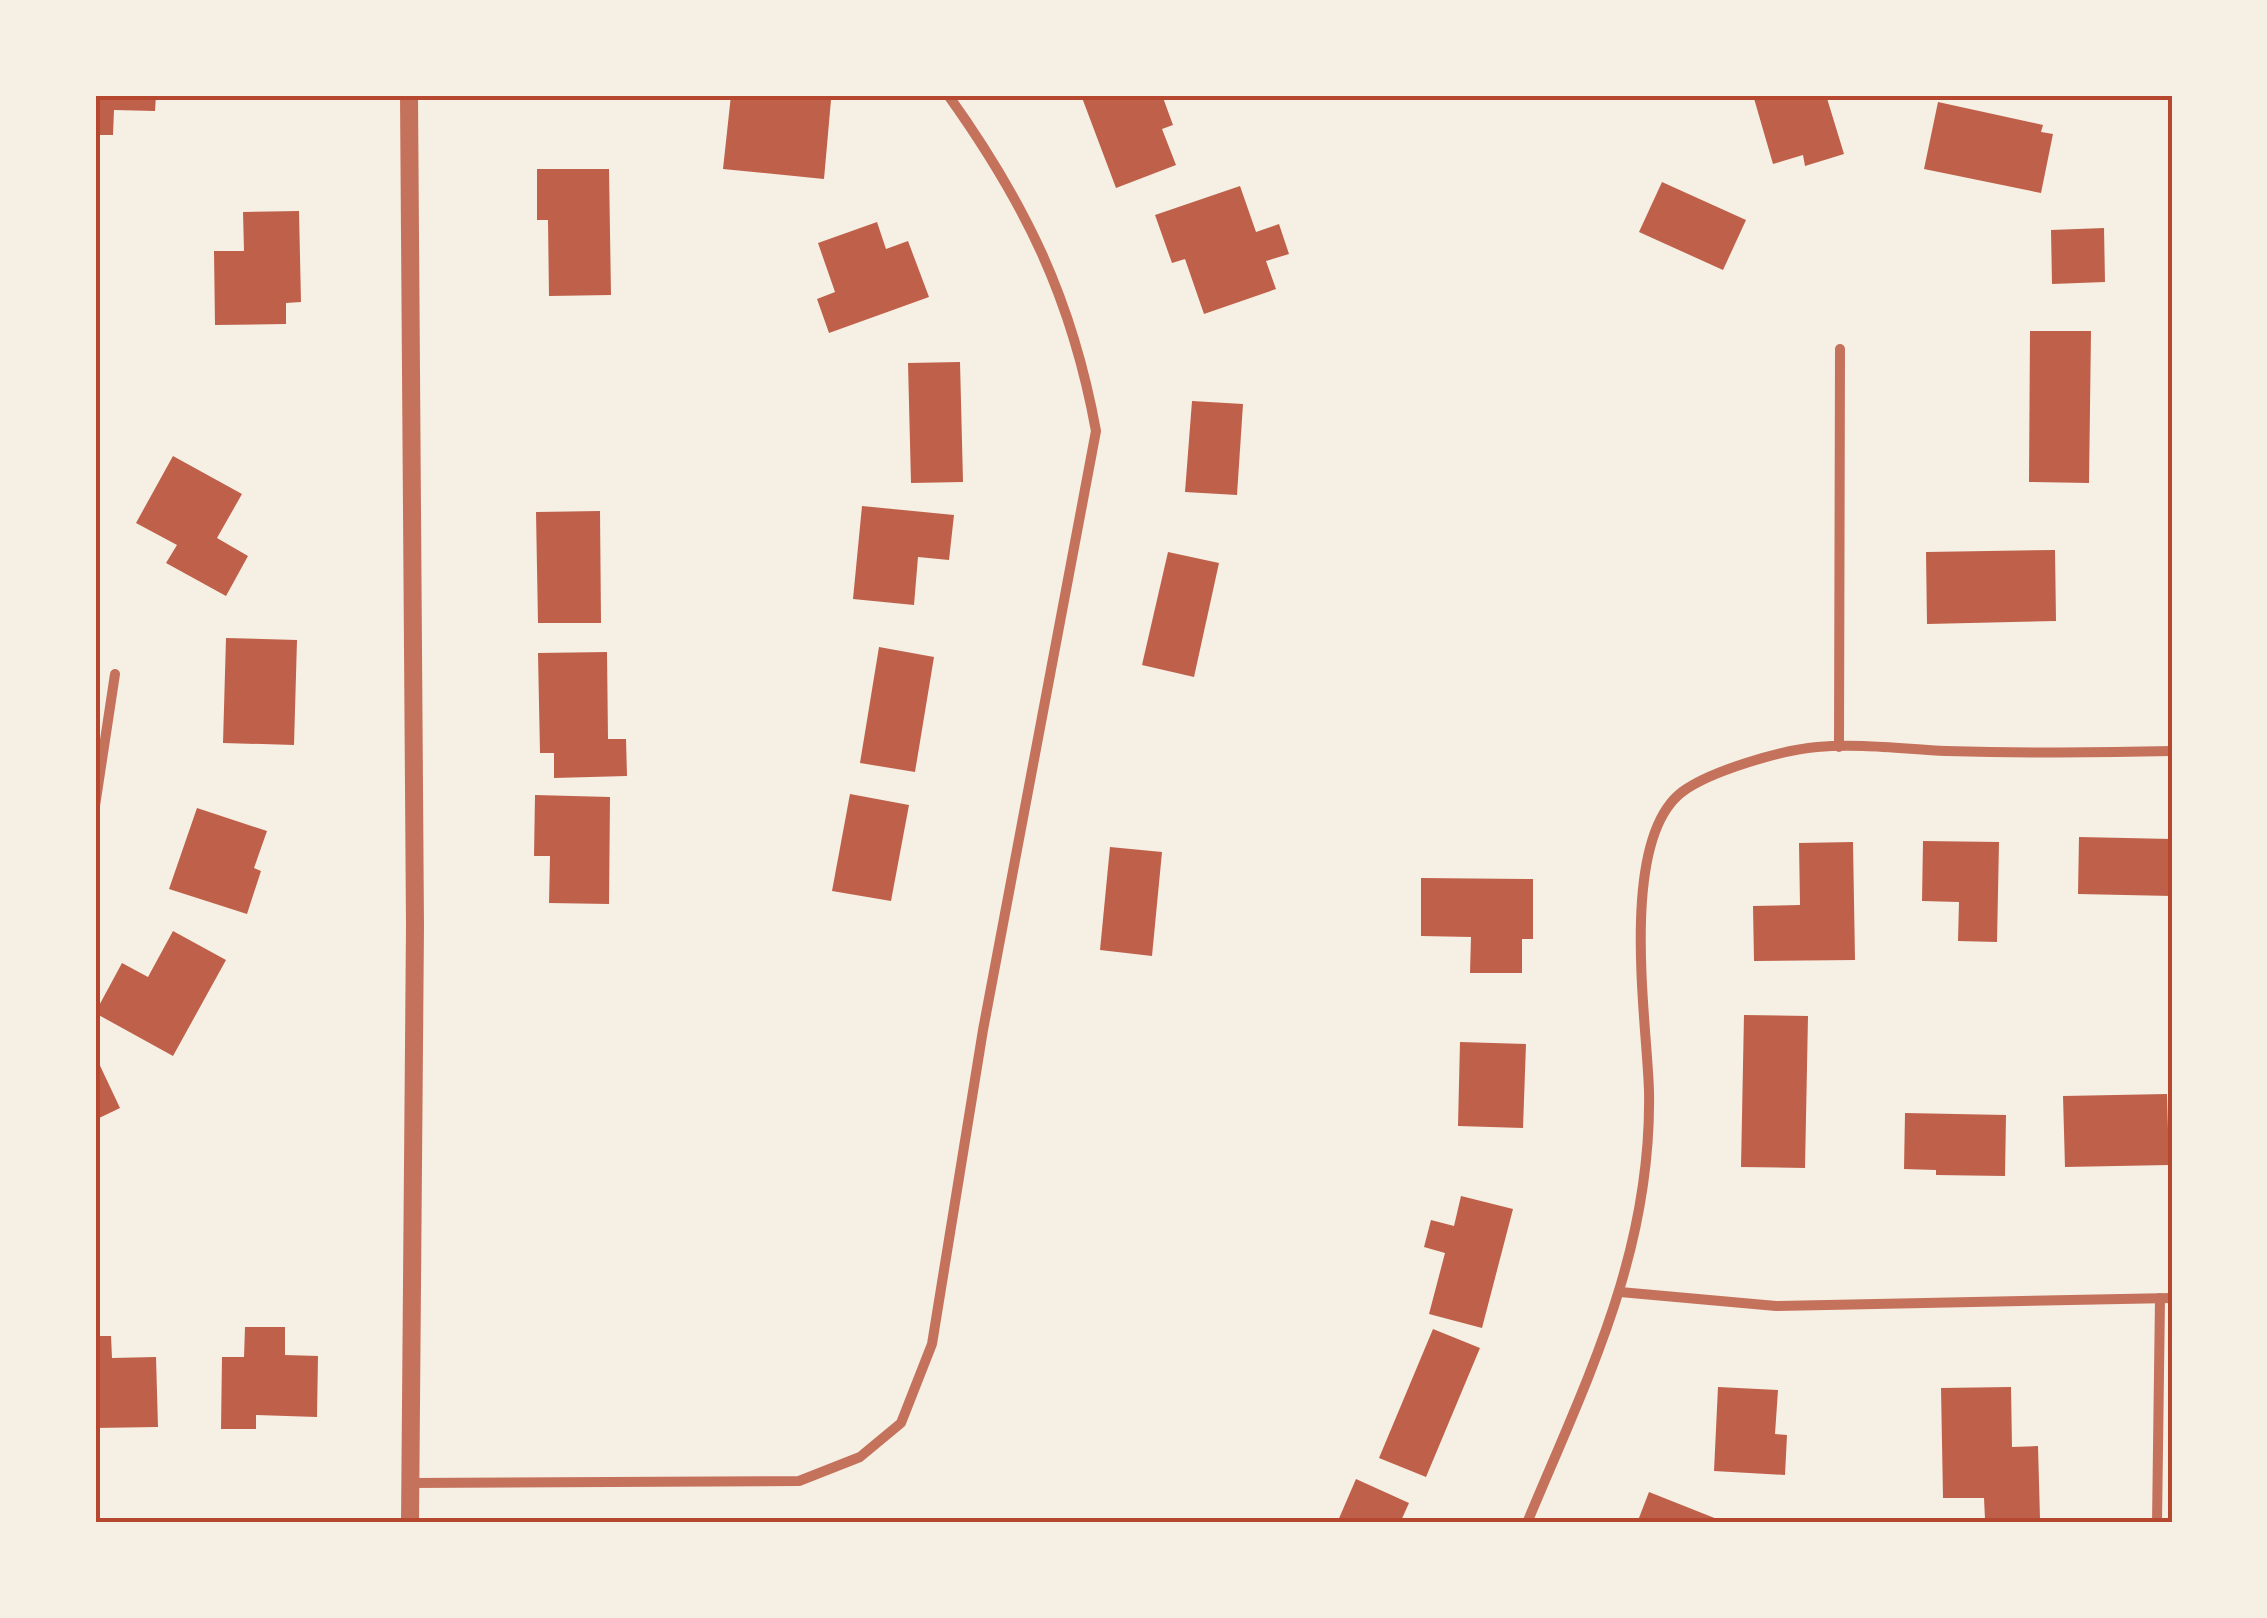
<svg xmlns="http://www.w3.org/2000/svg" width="2267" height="1618" viewBox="0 0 2267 1618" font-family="'Public Sans',sans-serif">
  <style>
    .building { fill: #bf614a }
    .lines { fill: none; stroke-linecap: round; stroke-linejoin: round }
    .minor { stroke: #c5725c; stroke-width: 10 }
    .tertiary { stroke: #c5725c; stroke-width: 18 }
    .neatline { fill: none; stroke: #b5482f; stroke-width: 4 }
  </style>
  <rect width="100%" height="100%" fill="#f6efe4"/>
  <g class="building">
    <polygon points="95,95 156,95 155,111 114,110 113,135 95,135"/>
    <polygon points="731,95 831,100 824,179 723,169"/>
    <polygon points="1081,95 1162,95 1173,125 1162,129 1176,165 1116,188"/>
    <polygon points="1753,95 1826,95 1844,154 1805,166 1803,155 1773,164"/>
    <polygon points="1938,102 2043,125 2041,132 2053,134 2041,193 1924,169"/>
    <polygon points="537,169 609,169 611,295 549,296 548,220 537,220"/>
    <polygon points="1662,182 1746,220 1723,270 1639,232"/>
    <polygon points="1240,186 1256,232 1279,224 1289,254 1266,261 1276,289 1204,314 1185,259 1172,263 1155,215"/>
    <polygon points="299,211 301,302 286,303 286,324 215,325 214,251 244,251 243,212"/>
    <polygon points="877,222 886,249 908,241 929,297 829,333 817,299 835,292 818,243"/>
    <polygon points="2104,228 2105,282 2052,284 2051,230"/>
    <polygon points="2030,331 2091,331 2089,483 2029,482"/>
    <polygon points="960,362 963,482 911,483 908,363"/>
    <polygon points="1192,401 1243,404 1237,495 1185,492"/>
    <polygon points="173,456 242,494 217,538 248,556 226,596 166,563 177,545 136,523"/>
    <polygon points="862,506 954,515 949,560 918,557 914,605 853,599"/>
    <polygon points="600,511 601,623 538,623 536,512"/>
    <polygon points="2055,550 2056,621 1927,624 1926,552"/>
    <polygon points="1168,552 1219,563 1194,677 1142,665"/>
    <polygon points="226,638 297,640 294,745 223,743"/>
    <polygon points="879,647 934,657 915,772 860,763"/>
    <polygon points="607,652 608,739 626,739 627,776 554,778 554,753 540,753 538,653"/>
    <polygon points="850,794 909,805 891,901 832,891"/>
    <polygon points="535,795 610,797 609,904 549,903 550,856 534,856"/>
    <polygon points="197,808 267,831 254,868 261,871 247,914 169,889"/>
    <polygon points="2079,837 2172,839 2172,896 2078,894"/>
    <polygon points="1923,841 1999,842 1997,942 1958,941 1959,902 1922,901"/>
    <polygon points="1853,842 1855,960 1754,961 1753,906 1800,905 1799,843"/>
    <polygon points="1110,847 1162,852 1152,956 1100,950"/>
    <polygon points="1421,878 1533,879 1533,939 1522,939 1522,973 1470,973 1471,937 1421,936"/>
    <polygon points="173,931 226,960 173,1056 95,1013 122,963 148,977"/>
    <polygon points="1744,1015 1808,1016 1805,1168 1741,1167"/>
    <polygon points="1460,1042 1526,1044 1523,1128 1458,1126"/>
    <polygon points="95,1055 120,1108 95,1120"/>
    <polygon points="2167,1094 2169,1165 2065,1167 2063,1096"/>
    <polygon points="1905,1113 2006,1115 2005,1176 1936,1175 1936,1170 1904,1169"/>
    <polygon points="1461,1196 1513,1209 1482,1328 1429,1314 1445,1253 1424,1247 1431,1220 1454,1226"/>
    <polygon points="245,1327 285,1327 285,1355 318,1356 317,1417 256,1415 256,1429 221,1429 222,1357 244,1357"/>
    <polygon points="1433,1329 1480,1348 1426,1477 1379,1458"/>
    <polygon points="95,1336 111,1336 112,1358 156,1357 158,1427 95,1428"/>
    <polygon points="1718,1387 1778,1390 1775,1434 1787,1435 1785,1475 1714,1471"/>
    <polygon points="2011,1387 2012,1447 2038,1446 2040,1519 1985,1519 1984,1498 1943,1498 1941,1388"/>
    <polygon points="1356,1479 1409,1503 1400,1523 1337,1523"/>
    <polygon points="1649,1492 1717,1519 1715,1523 1637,1523"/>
  </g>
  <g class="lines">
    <g class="minor">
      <polyline points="1839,747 1840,349"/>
      <polyline points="95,806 115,674"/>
      <polyline points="1620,1292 1776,1306 2172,1298"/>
      <path d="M 410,1483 L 799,1481 L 860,1457 L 901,1423 L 932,1344 L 983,1030 L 1096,431 C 1072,299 1026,204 948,95"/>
      <path d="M 1527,1523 C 1587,1379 1652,1252 1649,1091 C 1647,1021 1618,841 1682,792 C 1710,771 1782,750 1817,747 C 1859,743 1904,749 1946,751 C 2021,753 2096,753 2172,751"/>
      <polyline points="2157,1523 2160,1298"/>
    </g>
    <polyline class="tertiary" points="409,95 415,926 410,1523"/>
  </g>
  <rect width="2267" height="1618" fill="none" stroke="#f6efe4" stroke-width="195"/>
  <rect x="98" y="98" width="2072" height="1422" class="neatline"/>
</svg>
